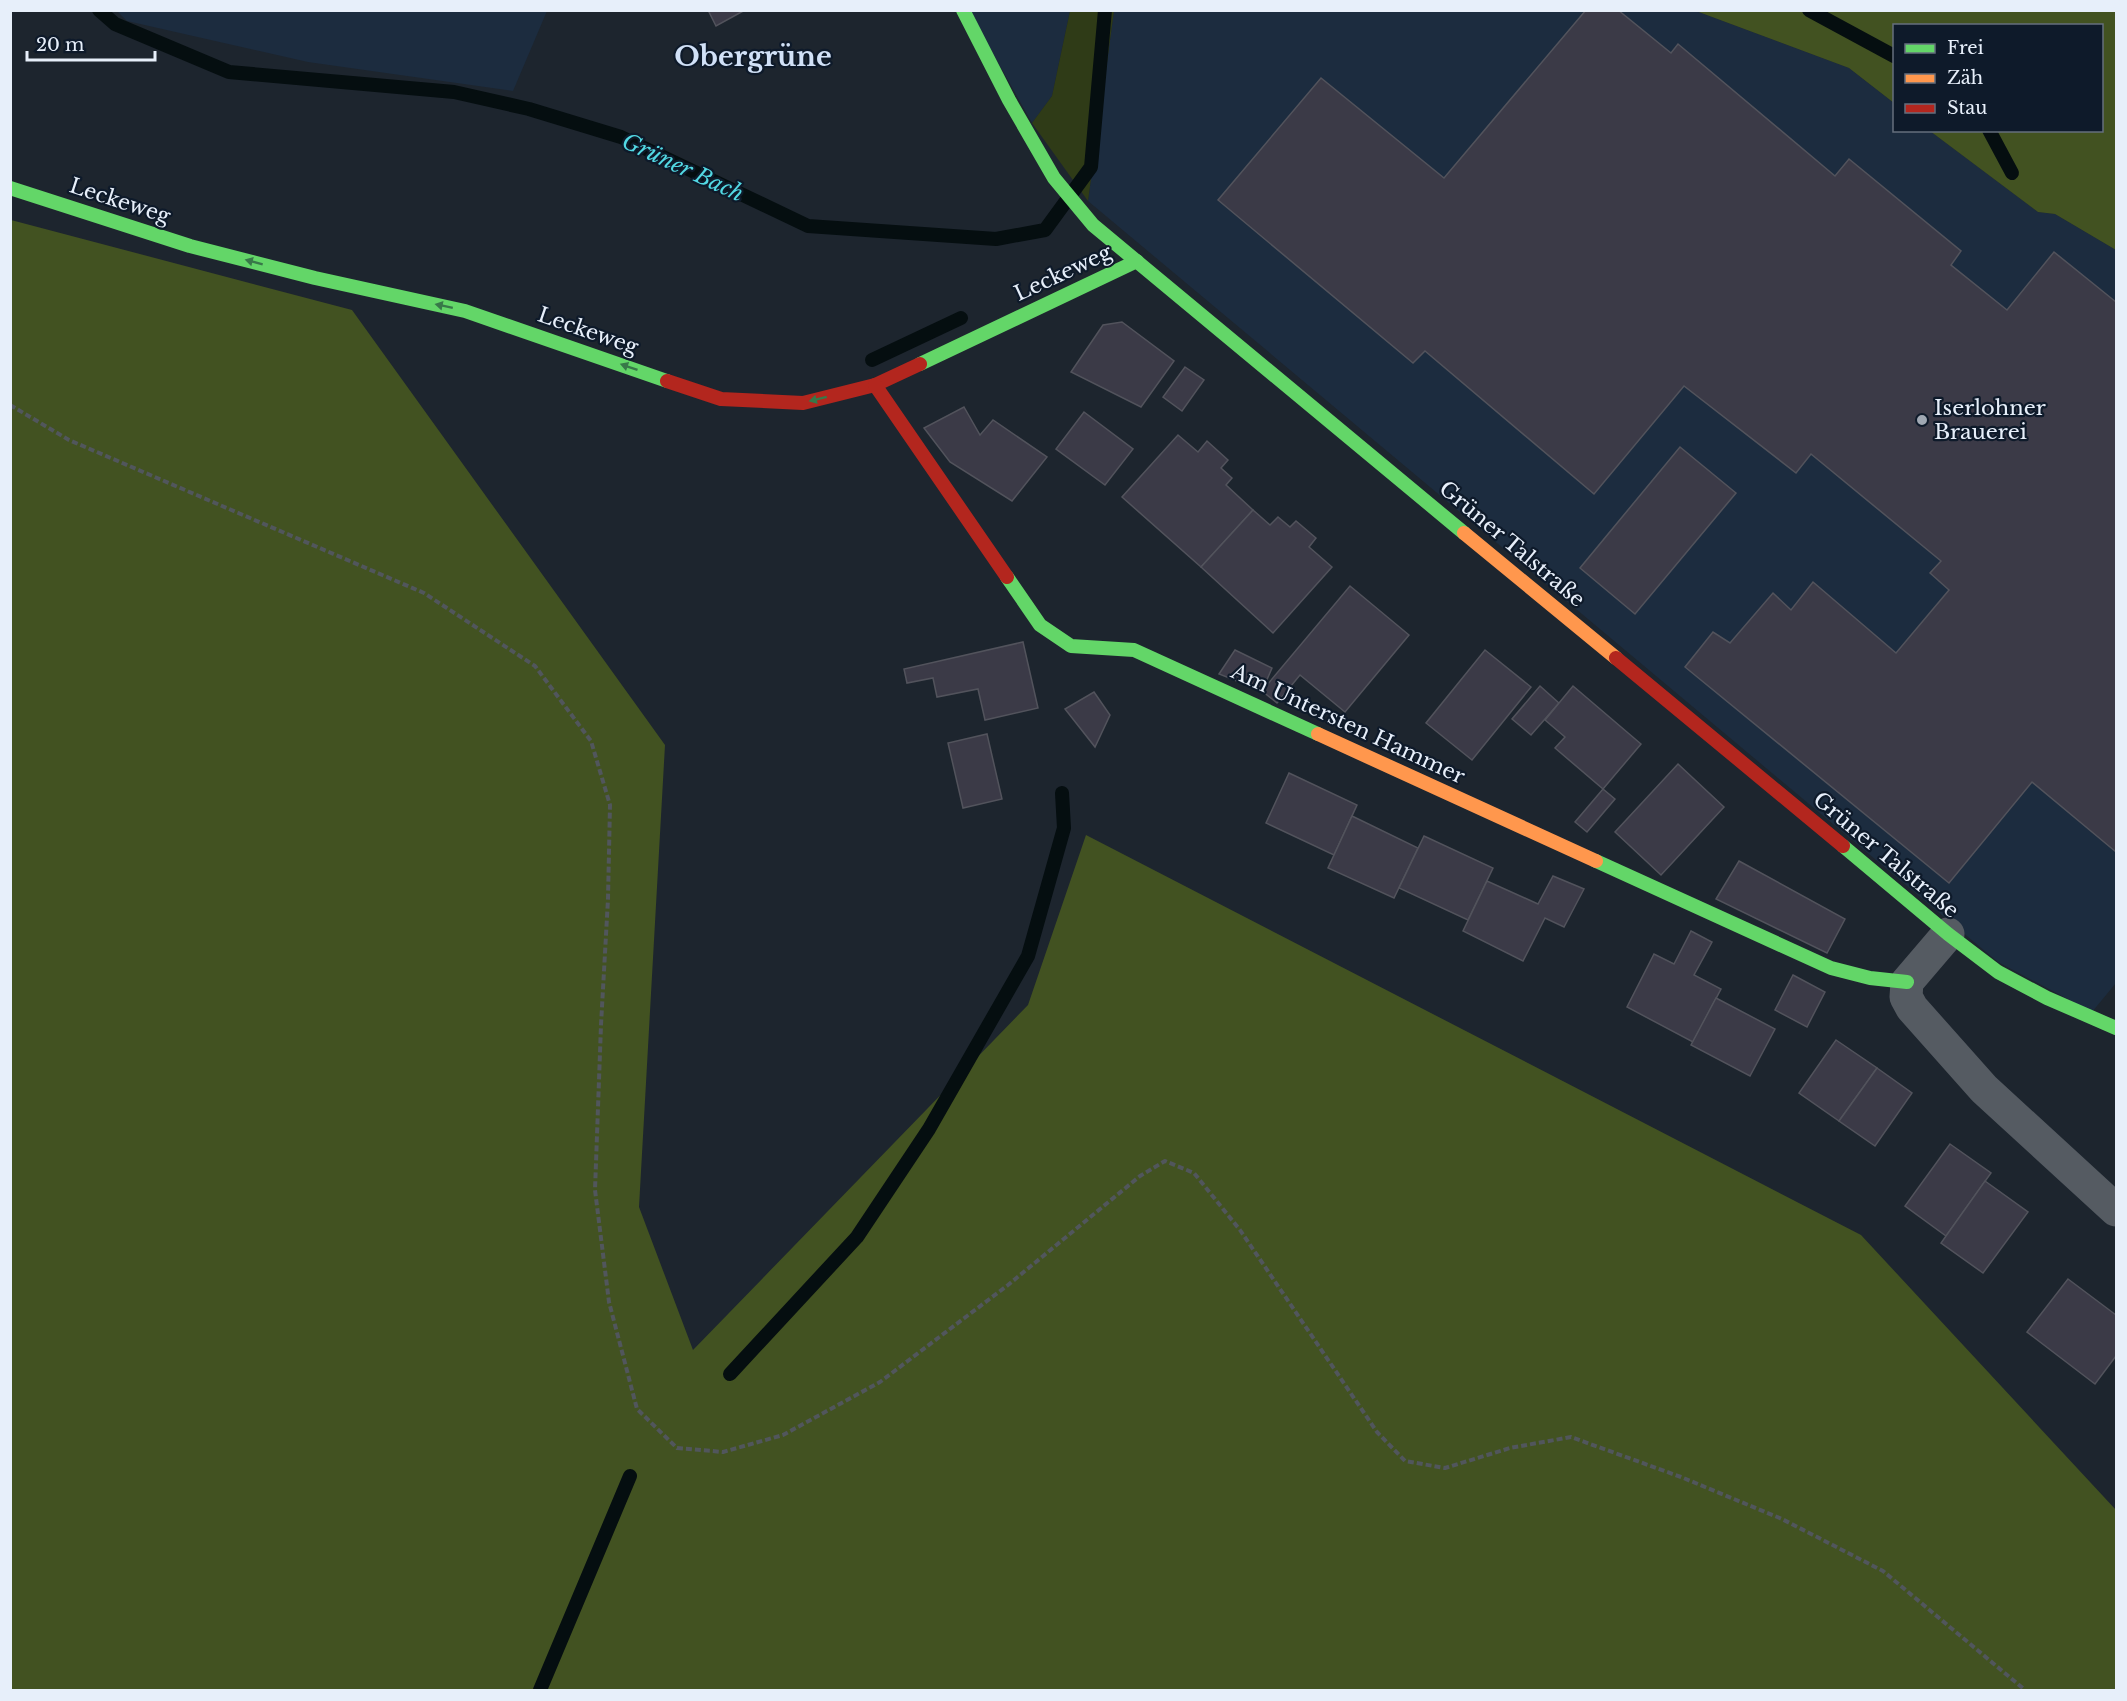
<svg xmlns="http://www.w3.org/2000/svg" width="2127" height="1701" viewBox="0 0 2127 1701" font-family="'Libre Baskerville',serif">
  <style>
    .built { fill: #1c2c3f }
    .green { fill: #2f3b17 }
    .forest { fill: #425221 }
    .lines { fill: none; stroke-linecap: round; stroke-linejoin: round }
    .stream { stroke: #050e10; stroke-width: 14 }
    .building { fill: #3b3a47; stroke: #52535c; stroke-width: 1.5 }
    .path { stroke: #51565c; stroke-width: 4; stroke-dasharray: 6 3; stroke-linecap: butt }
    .street { stroke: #555b62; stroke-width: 33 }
    .fast { stroke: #63d668; stroke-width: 14 }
    .slow { stroke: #ff974d; stroke-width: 14 }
    .jam { stroke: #b3261e; stroke-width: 14 }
    .oneway { fill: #387849 }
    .poi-dot { fill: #a0a8b3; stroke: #0e1a2a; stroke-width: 2 }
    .labels { text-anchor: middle; stroke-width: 4.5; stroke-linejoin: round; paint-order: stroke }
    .street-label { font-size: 21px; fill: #e7effa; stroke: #0e1a2a }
    .poi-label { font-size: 21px; fill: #e7effa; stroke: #0e1a2a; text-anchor: start }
    .water-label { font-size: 22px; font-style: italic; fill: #52d8e3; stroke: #0e1a2a }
    .district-label { font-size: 27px; font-weight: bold; fill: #d1e1f7; stroke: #0e1a2a }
  </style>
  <rect width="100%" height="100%" fill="#1d252e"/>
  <g class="built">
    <polygon points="117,11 547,11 513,91 308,62 127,21"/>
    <polygon points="969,11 1070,11 1052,96 1032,123"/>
    <polygon points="1114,11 1696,11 1849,68 1894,103 1894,130 1930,131 2038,212 2055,214 2116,250 2116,983 2092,1012 1998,962 1088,201"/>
  </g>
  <polygon class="green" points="1070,11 1114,11 1088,201 1032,123 1052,96"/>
  <g class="forest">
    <polygon points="1696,11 2116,11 2116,250 2055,214 2038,212 1930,131 2102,130 2102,26 1894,26 1894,103 1849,68"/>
    <polygon points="11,220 352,310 665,745 639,1207 693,1350 1028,1005 1086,835 1861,1235 2116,1510 2116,1690 11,1690"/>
  </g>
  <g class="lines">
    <g class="stream">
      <polyline points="99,10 115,24 229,72 454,92 529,109 621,137 808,226 996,239 1045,230 1091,167 1105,10"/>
      <polyline points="1809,10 1894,56"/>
      <polyline points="1989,130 2012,173"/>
      <polyline points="872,360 961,318"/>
      <polyline points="730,1374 857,1237 929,1129 1028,956 1064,828 1062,793"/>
      <polyline points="540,1690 630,1476"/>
    </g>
  </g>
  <g class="building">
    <polygon points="708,10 745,10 716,26"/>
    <polygon points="1586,10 1618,10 1671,53 1678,44 1835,176 1849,159 1961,251 1951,265 2007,310 2054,252 2116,302 2116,852 2032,782 1949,883 1685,667 1713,632 1730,643 1773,593 1791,610 1813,582 1896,653 1949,590 1930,573 1941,561 1811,454 1796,473 1684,386 1594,494 1425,351 1413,363 1218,200 1321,78 1444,178"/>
    <polygon points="1122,322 1174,361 1141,407 1071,372 1103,325"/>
    <polygon points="1185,367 1204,380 1182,411 1163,397"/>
    <polygon points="964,407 980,435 993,420 1047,457 1012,501 950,462 924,428"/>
    <polygon points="1084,412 1133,449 1105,485 1056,449"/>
    <polygon points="1178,435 1198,452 1207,441 1228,460 1221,468 1232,478 1226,485 1253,510 1201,567 1122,497"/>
    <polygon points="1680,447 1736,493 1635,614 1580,568"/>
    <polygon points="1253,510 1270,525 1278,517 1290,527 1296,521 1316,538 1309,547 1332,567 1273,633 1201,567"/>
    <polygon points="1350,586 1409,635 1345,712 1300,675 1277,703 1262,691"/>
    <polygon points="1023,642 1038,708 985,720 978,689 937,697 933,678 907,683 904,669"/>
    <polygon points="1235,650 1272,668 1262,691 1219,674"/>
    <polygon points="1485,650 1531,687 1472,760 1426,723"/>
    <polygon points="1540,686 1559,703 1531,735 1512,719"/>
    <polygon points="1573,686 1641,744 1603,789 1555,748 1565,737 1545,720"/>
    <polygon points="1094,692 1110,715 1095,747 1065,709"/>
    <polygon points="987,734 1002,799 963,808 948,743"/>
    <polygon points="1678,764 1724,807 1661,875 1615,832"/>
    <polygon points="1289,773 1357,805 1334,855 1266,823"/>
    <polygon points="1603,789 1615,799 1587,832 1575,822"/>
    <polygon points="1352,816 1418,848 1394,898 1328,868"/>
    <polygon points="1424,836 1493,868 1468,920 1399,888"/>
    <polygon points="1739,861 1845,919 1827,953 1716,899"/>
    <polygon points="1553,876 1584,889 1564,927 1545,918 1523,961 1463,931 1487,881 1538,904"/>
    <polygon points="1691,931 1712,942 1694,975 1721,989 1693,1042 1627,1007 1654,954 1674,964"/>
    <polygon points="1793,975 1825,992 1807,1027 1775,1010"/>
    <polygon points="1716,998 1775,1029 1750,1076 1691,1045"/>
    <polygon points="1836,1040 1877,1068 1839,1121 1799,1093"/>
    <polygon points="1877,1068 1912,1093 1875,1146 1839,1121"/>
    <polygon points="1950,1144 1991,1173 1946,1236 1905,1206"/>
    <polygon points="1985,1181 2028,1212 1983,1273 1941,1243"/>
    <polygon points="2068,1279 2116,1315 2116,1356 2095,1384 2027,1332"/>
  </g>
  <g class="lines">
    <polyline class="path" points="10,405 69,440 424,593 535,666 591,741 610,805 608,899 601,1025 595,1190 609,1302 637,1409 677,1448 723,1452 783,1435 880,1382 1008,1285 1140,1176 1165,1161 1194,1173 1240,1230 1377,1432 1405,1461 1445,1468 1510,1448 1571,1437 1681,1477 1782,1519 1883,1571 2025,1690"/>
    <polyline class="street" points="1948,934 1907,982 1906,997 1912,1008 1984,1089 2116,1210"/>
    <g class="fast">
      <polyline points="963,10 1009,100 1054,178 1093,225 1464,533"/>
      <polyline points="10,188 190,246 315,278 465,311 667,381"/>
      <polyline points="920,364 1137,261"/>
      <polyline points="1007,577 1040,625 1071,646 1134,650 1318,734"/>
      <polyline points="1843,846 1948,934 1998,972 2047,998 2116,1028"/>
      <polyline points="1596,861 1831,968 1870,978 1907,982"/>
    </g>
    <g class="slow">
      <polyline points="1464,533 1616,658"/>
      <polyline points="1318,734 1596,861"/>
    </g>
    <g class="jam">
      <polyline points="667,381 721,399 803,403 875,385 920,364"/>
      <polyline points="875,385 1007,577"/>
      <polyline points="1616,658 1843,846"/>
    </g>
  </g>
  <defs><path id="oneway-solid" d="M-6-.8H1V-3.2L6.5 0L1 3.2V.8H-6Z" transform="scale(1.5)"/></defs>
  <g class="oneway">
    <use href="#oneway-solid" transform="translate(254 262) rotate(-165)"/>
    <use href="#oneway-solid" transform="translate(444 306) rotate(-168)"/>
    <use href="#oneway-solid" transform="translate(629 367) rotate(-161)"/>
    <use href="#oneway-solid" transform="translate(818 399) rotate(166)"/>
  </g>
  <circle class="poi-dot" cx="1922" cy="420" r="6"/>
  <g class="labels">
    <g class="street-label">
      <text transform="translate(120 201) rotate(18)" y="7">Leckeweg</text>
      <text transform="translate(1063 273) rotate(-25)" y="7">Leckeweg</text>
      <text transform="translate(588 331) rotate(19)" y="7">Leckeweg</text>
      <text transform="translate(1512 544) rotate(40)" y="7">Grüner Talstraße</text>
      <text transform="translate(1348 724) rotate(25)" y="7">Am Untersten Hammer</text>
      <text transform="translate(1886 855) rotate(40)" y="7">Grüner Talstraße</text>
    </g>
    <g class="poi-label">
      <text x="1934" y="415">Iserlohner<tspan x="1934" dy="24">Brauerei</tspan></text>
    </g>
    <g class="water-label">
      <text transform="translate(683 167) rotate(25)" y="8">Grüner Bach</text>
    </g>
    <g class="district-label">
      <text x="753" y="66">Obergrüne</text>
    </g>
  </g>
  <rect width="2127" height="1701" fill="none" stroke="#e7effa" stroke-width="24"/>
  <rect x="1893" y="24" width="210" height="108" fill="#0e1a2a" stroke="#656f7d" stroke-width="1.5"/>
  <rect x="1905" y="44" width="30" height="9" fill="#63d668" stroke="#656f7d" stroke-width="1.5"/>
  <text x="1947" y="54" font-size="18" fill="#e7effa">Frei</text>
  <rect x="1905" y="74" width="30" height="9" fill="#ff974d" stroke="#656f7d" stroke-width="1.5"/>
  <text x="1947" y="84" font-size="18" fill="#e7effa">Zäh</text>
  <rect x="1905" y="104" width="30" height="9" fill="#b3261e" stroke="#656f7d" stroke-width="1.5"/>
  <text x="1947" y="114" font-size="18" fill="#e7effa">Stau</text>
  <path d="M27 51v9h128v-9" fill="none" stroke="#e7effa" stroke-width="3"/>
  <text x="36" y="51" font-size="18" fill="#e7effa" stroke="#0e1a2a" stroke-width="4.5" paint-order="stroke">20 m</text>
</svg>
